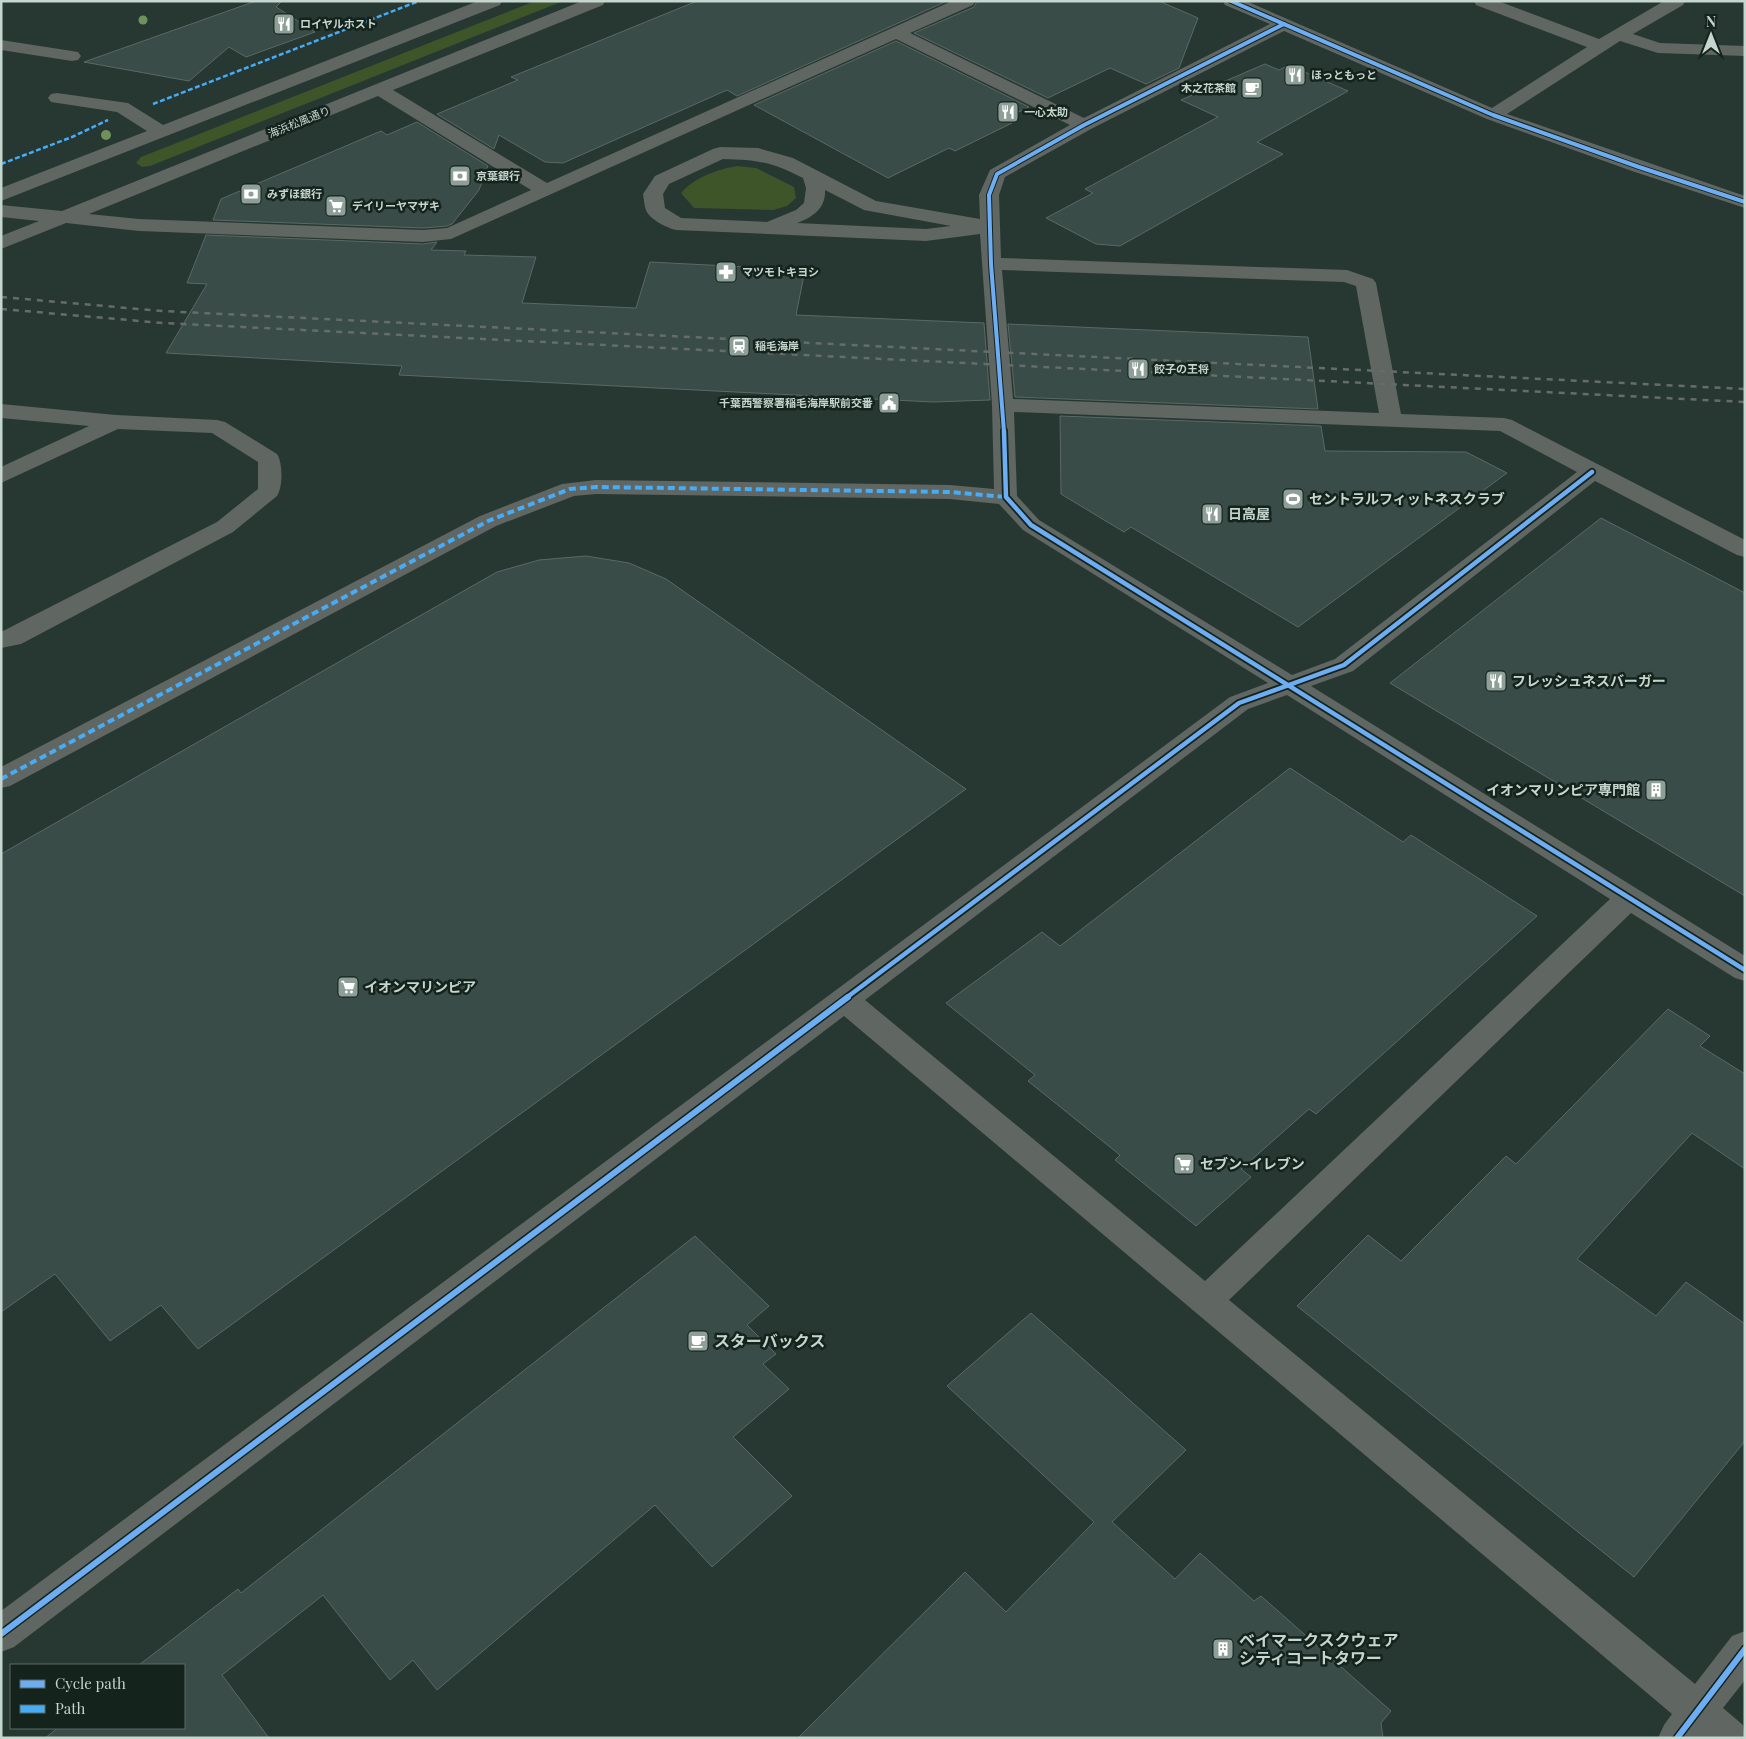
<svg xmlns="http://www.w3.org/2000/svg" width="1746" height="1739" viewBox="0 0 1746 1739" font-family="'Playfair Display','Noto Sans JP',serif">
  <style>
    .green { fill: #3d5528 }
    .building { fill: #394c48; stroke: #5a6966 }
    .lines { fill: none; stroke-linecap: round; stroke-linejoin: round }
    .minor { fill: #606662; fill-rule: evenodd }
    .rail { stroke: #646d69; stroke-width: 2.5; stroke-dasharray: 6 6; stroke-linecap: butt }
    .quiet-far1 { stroke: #46acf6; stroke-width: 2.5; stroke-dasharray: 5 2.5; stroke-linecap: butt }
    .quiet { stroke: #46acf6; stroke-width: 4; stroke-dasharray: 7 4; stroke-linecap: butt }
    .cycleway-far2-casing { stroke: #15231d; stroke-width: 6 }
    .cycleway-far1-casing { stroke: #15231d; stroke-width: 8 }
    .cycleway-casing { stroke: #15231d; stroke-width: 9 }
    .cycleway-far2 { stroke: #6dadf4; stroke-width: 4 }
    .cycleway-far1 { stroke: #6dadf4; stroke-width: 4.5 }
    .cycleway { stroke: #6dadf4; stroke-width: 6 }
    .tree { fill: #70925a }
    .labels { text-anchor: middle; stroke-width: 5; stroke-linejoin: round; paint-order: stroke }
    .far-poi-label { font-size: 11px; font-weight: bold; fill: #c5d6cf; stroke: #15231d; text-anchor: start }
    .far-street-label { font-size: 11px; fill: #c5d6cf; stroke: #15231d }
    .poi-label { font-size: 14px; font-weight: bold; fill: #c5d6cf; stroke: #15231d; text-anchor: start }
    .near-poi-label { font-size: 16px; font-weight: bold; fill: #c5d6cf; stroke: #15231d; text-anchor: start }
  </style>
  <rect width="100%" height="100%" fill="#273832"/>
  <g class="green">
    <polygon points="535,1 563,1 150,166 142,167 136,163 141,157"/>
    <path d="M 737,166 L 756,168 L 794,187 L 796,198 L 787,206 L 773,210 L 694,208 L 681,193 C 693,178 718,169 737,166 Z"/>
  </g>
  <g class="building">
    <polygon points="256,1 282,1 276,7 315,32 246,57 229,47 189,81 84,62"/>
    <polygon points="697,1 947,1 737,96 727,90 563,163 545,162 499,135 494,149 437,114 518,80 511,77"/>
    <polygon points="977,1 1159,1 1198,18 1179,68 1146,84 1110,68 1048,98 914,33 974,7"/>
    <polygon points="896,41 1029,107 1004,119 1012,123 955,151 949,148 888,178 754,105"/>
    <polygon points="1265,64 1279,70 1289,65 1348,91 1257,142 1283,154 1120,246 1096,244 1046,218 1093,193 1085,189 1218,117 1181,100"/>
    <polygon points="417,122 488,166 479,190 452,224 447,226 423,228 213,220 221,199 381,131 387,135"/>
    <polygon points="206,235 423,244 437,242 431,250 466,251 464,255 536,257 522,303 636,308 650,262 805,270 796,315 984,323 990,400 933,402 399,375 402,366 166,353 207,284 187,283"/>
    <polygon points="1008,324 1308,337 1318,409 1015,397"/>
    <polygon points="1060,416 1321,426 1325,451 1466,452 1507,473 1298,627 1131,527 1124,532 1061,494"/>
    <polygon points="1601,518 1745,593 1745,896 1390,683"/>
    <polygon points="586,556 629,563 666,579 966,789 198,1349 161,1305 110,1341 55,1274 1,1312 1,854 497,572 539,560"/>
    <polygon points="1290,768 1403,842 1411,835 1537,916 1316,1114 1309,1109 1241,1169 1251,1177 1196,1226 1115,1160 1120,1155 1028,1081 1035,1075 946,1003 1042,932 1060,946"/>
    <polygon points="1668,1009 1710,1036 1700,1046 1745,1074 1745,1169 1692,1133 1577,1259 1656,1316 1686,1282 1745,1324 1745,1441 1634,1577 1297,1306 1368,1235 1401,1261 1506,1156 1516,1164"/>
    <polygon points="695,1236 769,1306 747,1325 776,1354 763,1364 789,1389 733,1437 792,1496 712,1567 655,1505 437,1690 413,1660 390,1680 323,1595 222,1675 269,1738 45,1738 58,1728 184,1728 184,1665 139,1665 238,1589 241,1593"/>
    <polygon points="1031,1313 1186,1450 1112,1522 1175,1579 1200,1553 1254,1601 1261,1596 1391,1711 1381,1723 1383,1738 798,1738 965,1572 1006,1612 1094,1522 947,1386"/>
  </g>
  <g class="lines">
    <g class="minor">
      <polygon points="478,1 502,1 500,5 1,201 1,188 147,131 117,112 51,102 48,98 51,94 57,93 128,103 163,125"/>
      <path d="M 582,1 L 605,1 L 603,5 L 393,90 L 547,183 L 952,1 L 975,1 L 973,5 L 910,33 L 1084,118 L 1270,24 L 1225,5 L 1223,1 L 1246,1 L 1492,108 L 1587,47 L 1476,5 L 1474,1 L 1498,1 L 1599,39 L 1664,1 L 1685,1 L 1683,5 L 1633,34 L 1660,43 L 1745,46 L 1745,56 L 1658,53 L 1620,41 L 1507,114 L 1745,196 L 1745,208 L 1632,171 L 1487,119 L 1284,31 L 1091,129 L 1005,177 L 999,195 L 1001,258 L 1347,270 L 1373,279 L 1376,283 L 1401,414 L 1504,418 L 1512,420 L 1745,540 L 1745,557 L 1737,555 L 1595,481 L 1353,671 L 1311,686 L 1745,956 L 1745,981 L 1735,978 L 1631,913 L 1229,1300 L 1695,1684 L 1732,1636 L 1745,1631 L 1745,1680 L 1723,1708 L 1743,1725 L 1745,1738 L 1658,1738 L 1664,1725 L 1672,1714 L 844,1016 L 14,1647 L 1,1652 L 1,1611 L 1230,697 L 1268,683 L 1023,530 L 999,504 L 950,499 L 596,494 L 574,496 L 496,526 L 10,786 L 1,788 L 1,767 L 480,516 L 562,484 L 596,480 L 950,485 L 994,489 L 992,405 L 980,234 L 926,241 L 676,230 C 667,228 649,219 646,210 C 644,205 644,199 643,194 L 655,176 L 713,149 L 720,147 L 758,148 L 793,158 L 876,201 L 980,219 L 979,195 L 990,170 L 1070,125 L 896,39 L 451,239 L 423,242 L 139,231 L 66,223 L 1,249 L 1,236 L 39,221 L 1,217 L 1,205 L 62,211 ZM 378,96 L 531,190 L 447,228 L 423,230 L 139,219 L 89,214 ZM 723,159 C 759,160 771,162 803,178 L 806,188 L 804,203 L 796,210 L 767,222 L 681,218 L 665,208 L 663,194 L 669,184 ZM 825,190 L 864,210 L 951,226 L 926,229 L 797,223 C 813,217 826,208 825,190 ZM 1002,270 L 1344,282 L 1356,286 L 1379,413 L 1013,399 ZM 1014,412 L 1500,431 L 1577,472 L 1335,659 L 1292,675 L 1039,520 L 1017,496 ZM 1287,695 L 1610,899 L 1205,1281 L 865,1000 L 1248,709 Z"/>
      <polygon points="1,40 72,51 78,52 81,56 78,60 72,61 1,50"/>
      <path d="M 1,404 L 116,415 L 217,420 L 225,422 L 277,454 C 283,463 283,487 277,496 L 233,532 L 21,644 L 1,648 L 1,632 L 217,522 L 258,489 L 258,462 L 212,433 L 118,429 L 1,483 L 1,467 L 89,426 L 1,418 Z"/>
    </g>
    <g class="rail">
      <polyline points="1,297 162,311 1745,389"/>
      <polyline points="1,309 163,323 1745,402"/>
    </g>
    <g class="quiet-far1">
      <polyline points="153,104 419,1"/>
      <polyline points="1,164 72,137 108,120"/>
    </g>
    <polyline class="quiet" points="1,779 488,521 570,489 596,487 950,492 1006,497"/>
    <g class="cycleway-far2-casing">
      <g id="cycleway-far2">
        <polyline points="1231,1 1493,115 1639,167 1745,202"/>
        <polyline points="1004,432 991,264 989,195 997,174 1084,125 1284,24"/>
      </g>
    </g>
    <g class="cycleway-far1-casing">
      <g id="cycleway-far1">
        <polyline points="1004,431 1006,497 1031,525 1745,970"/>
        <polyline points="846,998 1239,703 1344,665 1592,472"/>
      </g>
    </g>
    <g class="cycleway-casing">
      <g id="cycleway">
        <polyline points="1,1634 848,997"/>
        <polyline points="1677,1738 1745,1649"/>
      </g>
    </g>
    <use href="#cycleway-far2" class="cycleway-far2"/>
    <use href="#cycleway-far1" class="cycleway-far1"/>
    <use href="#cycleway" class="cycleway"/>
  </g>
  <g class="tree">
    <circle cx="143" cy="20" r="4.5"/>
    <circle cx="106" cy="135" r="5"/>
  </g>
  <defs>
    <g id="restaurant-square" transform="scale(1.125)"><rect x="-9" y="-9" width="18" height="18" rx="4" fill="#8e9f98" stroke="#15231d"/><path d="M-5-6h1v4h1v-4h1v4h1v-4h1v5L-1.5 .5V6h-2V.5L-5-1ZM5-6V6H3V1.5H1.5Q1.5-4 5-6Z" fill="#fff"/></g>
    <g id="cafe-square" transform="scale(1.125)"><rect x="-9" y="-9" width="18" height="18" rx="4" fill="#8e9f98" stroke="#15231d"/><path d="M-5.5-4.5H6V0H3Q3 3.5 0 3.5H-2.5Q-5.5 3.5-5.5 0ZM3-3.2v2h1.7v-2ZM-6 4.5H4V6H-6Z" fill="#fff"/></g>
    <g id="bank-square" transform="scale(1.125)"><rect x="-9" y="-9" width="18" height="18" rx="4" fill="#8e9f98" stroke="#15231d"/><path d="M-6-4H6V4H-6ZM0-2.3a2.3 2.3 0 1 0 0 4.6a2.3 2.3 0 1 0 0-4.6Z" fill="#fff"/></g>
    <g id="supermarket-square" transform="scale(1.125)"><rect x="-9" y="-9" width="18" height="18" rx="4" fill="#8e9f98" stroke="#15231d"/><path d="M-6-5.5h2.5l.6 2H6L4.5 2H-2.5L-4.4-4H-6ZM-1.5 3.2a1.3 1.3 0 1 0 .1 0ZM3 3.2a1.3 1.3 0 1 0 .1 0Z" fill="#fff"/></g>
    <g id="pharmacy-square" transform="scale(1.125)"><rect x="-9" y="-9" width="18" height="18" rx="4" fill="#8e9f98" stroke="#15231d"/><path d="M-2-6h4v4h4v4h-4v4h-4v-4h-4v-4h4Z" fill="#fff"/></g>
    <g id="station-square" transform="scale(1.125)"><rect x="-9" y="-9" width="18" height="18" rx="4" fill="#8e9f98" stroke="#15231d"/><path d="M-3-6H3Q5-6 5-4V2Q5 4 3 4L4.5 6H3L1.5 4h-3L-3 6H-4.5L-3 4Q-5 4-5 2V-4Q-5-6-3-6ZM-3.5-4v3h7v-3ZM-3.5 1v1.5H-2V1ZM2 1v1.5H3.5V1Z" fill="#fff"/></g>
    <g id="civic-square" transform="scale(1.125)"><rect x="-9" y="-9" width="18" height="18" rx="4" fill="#8e9f98" stroke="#15231d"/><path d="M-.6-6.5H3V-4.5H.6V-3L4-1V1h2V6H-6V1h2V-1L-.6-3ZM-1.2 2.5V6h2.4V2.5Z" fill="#fff"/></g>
    <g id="stadium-square" transform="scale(1.125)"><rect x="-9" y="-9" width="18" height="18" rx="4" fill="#8e9f98" stroke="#15231d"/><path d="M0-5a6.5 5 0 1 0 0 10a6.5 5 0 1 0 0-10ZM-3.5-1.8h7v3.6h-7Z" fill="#fff"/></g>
    <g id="building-square" transform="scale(1.125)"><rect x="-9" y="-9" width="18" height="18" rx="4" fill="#8e9f98" stroke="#15231d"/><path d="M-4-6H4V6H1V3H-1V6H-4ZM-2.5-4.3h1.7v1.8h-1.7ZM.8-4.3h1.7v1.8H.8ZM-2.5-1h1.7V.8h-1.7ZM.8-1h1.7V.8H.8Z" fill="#fff"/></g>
  </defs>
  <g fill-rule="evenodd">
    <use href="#restaurant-square" x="284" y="24"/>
    <use href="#restaurant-square" x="1295" y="75"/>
    <use href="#cafe-square" x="1252" y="88"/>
    <use href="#restaurant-square" x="1008" y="112"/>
    <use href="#bank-square" x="460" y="176"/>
    <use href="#bank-square" x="251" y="194"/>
    <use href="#supermarket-square" x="336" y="206"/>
    <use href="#pharmacy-square" x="726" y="272"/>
    <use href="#station-square" x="739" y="346"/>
    <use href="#restaurant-square" x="1138" y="369"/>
    <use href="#civic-square" x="889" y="403"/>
    <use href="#stadium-square" x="1293" y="499"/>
    <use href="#restaurant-square" x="1212" y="514"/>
    <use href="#restaurant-square" x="1496" y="681"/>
    <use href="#building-square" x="1656" y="790"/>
    <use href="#supermarket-square" x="348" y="987"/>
    <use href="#supermarket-square" x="1184" y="1164"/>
    <use href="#cafe-square" x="698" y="1341"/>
    <use href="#building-square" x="1223" y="1649"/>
  </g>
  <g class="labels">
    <g class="far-poi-label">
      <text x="300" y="28">ロイヤルホスト</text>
      <text x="1311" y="79">ほっともっと</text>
      <text x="1236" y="92" text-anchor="end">木之花茶館</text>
      <text x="1024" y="116">一心太助</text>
      <text x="476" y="180">京葉銀行</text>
      <text x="267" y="198">みずほ銀行</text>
      <text x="352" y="210">デイリーヤマザキ</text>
      <text x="742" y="276">マツモトキヨシ</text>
      <text x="755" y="350">稲毛海岸</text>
      <text x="1154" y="373">餃子の王将</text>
      <text x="873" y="407" text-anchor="end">千葉西警察署稲毛海岸駅前交番</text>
    </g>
    <g class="far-street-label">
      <text transform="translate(299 122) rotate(-22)" y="4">海浜松風通り</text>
    </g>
    <g class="poi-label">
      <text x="1309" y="504">セントラルフィットネスクラブ</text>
      <text x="1228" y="519">日高屋</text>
      <text x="1512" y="686">フレッシュネスバーガー</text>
      <text x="1640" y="795" text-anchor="end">イオンマリンピア専門館</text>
      <text x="364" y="992">イオンマリンピア</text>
      <text x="1200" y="1169">セブン-イレブン</text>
    </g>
    <g class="near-poi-label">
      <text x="714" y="1347">スターバックス</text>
      <text x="1239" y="1646">ベイマークスクウェア<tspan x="1239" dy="18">シティコートタワー</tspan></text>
    </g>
  </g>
  <rect width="1746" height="1739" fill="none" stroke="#c5d6cf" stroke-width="5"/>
  <rect x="10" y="1664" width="175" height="65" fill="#15231d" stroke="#5b6b64"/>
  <rect x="20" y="1680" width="25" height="8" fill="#6dadf4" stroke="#5b6b64"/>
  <text x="55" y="1689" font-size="15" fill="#c5d6cf">Cycle path</text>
  <rect x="20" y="1705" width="25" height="8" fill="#46acf6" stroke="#5b6b64"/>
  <text x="55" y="1714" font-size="15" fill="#c5d6cf">Path</text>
  <g transform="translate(1711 35)" stroke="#15231d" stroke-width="4" paint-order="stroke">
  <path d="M0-4L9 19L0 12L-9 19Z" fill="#c5d6cf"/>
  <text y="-8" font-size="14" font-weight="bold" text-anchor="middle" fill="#c5d6cf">N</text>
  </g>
</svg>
